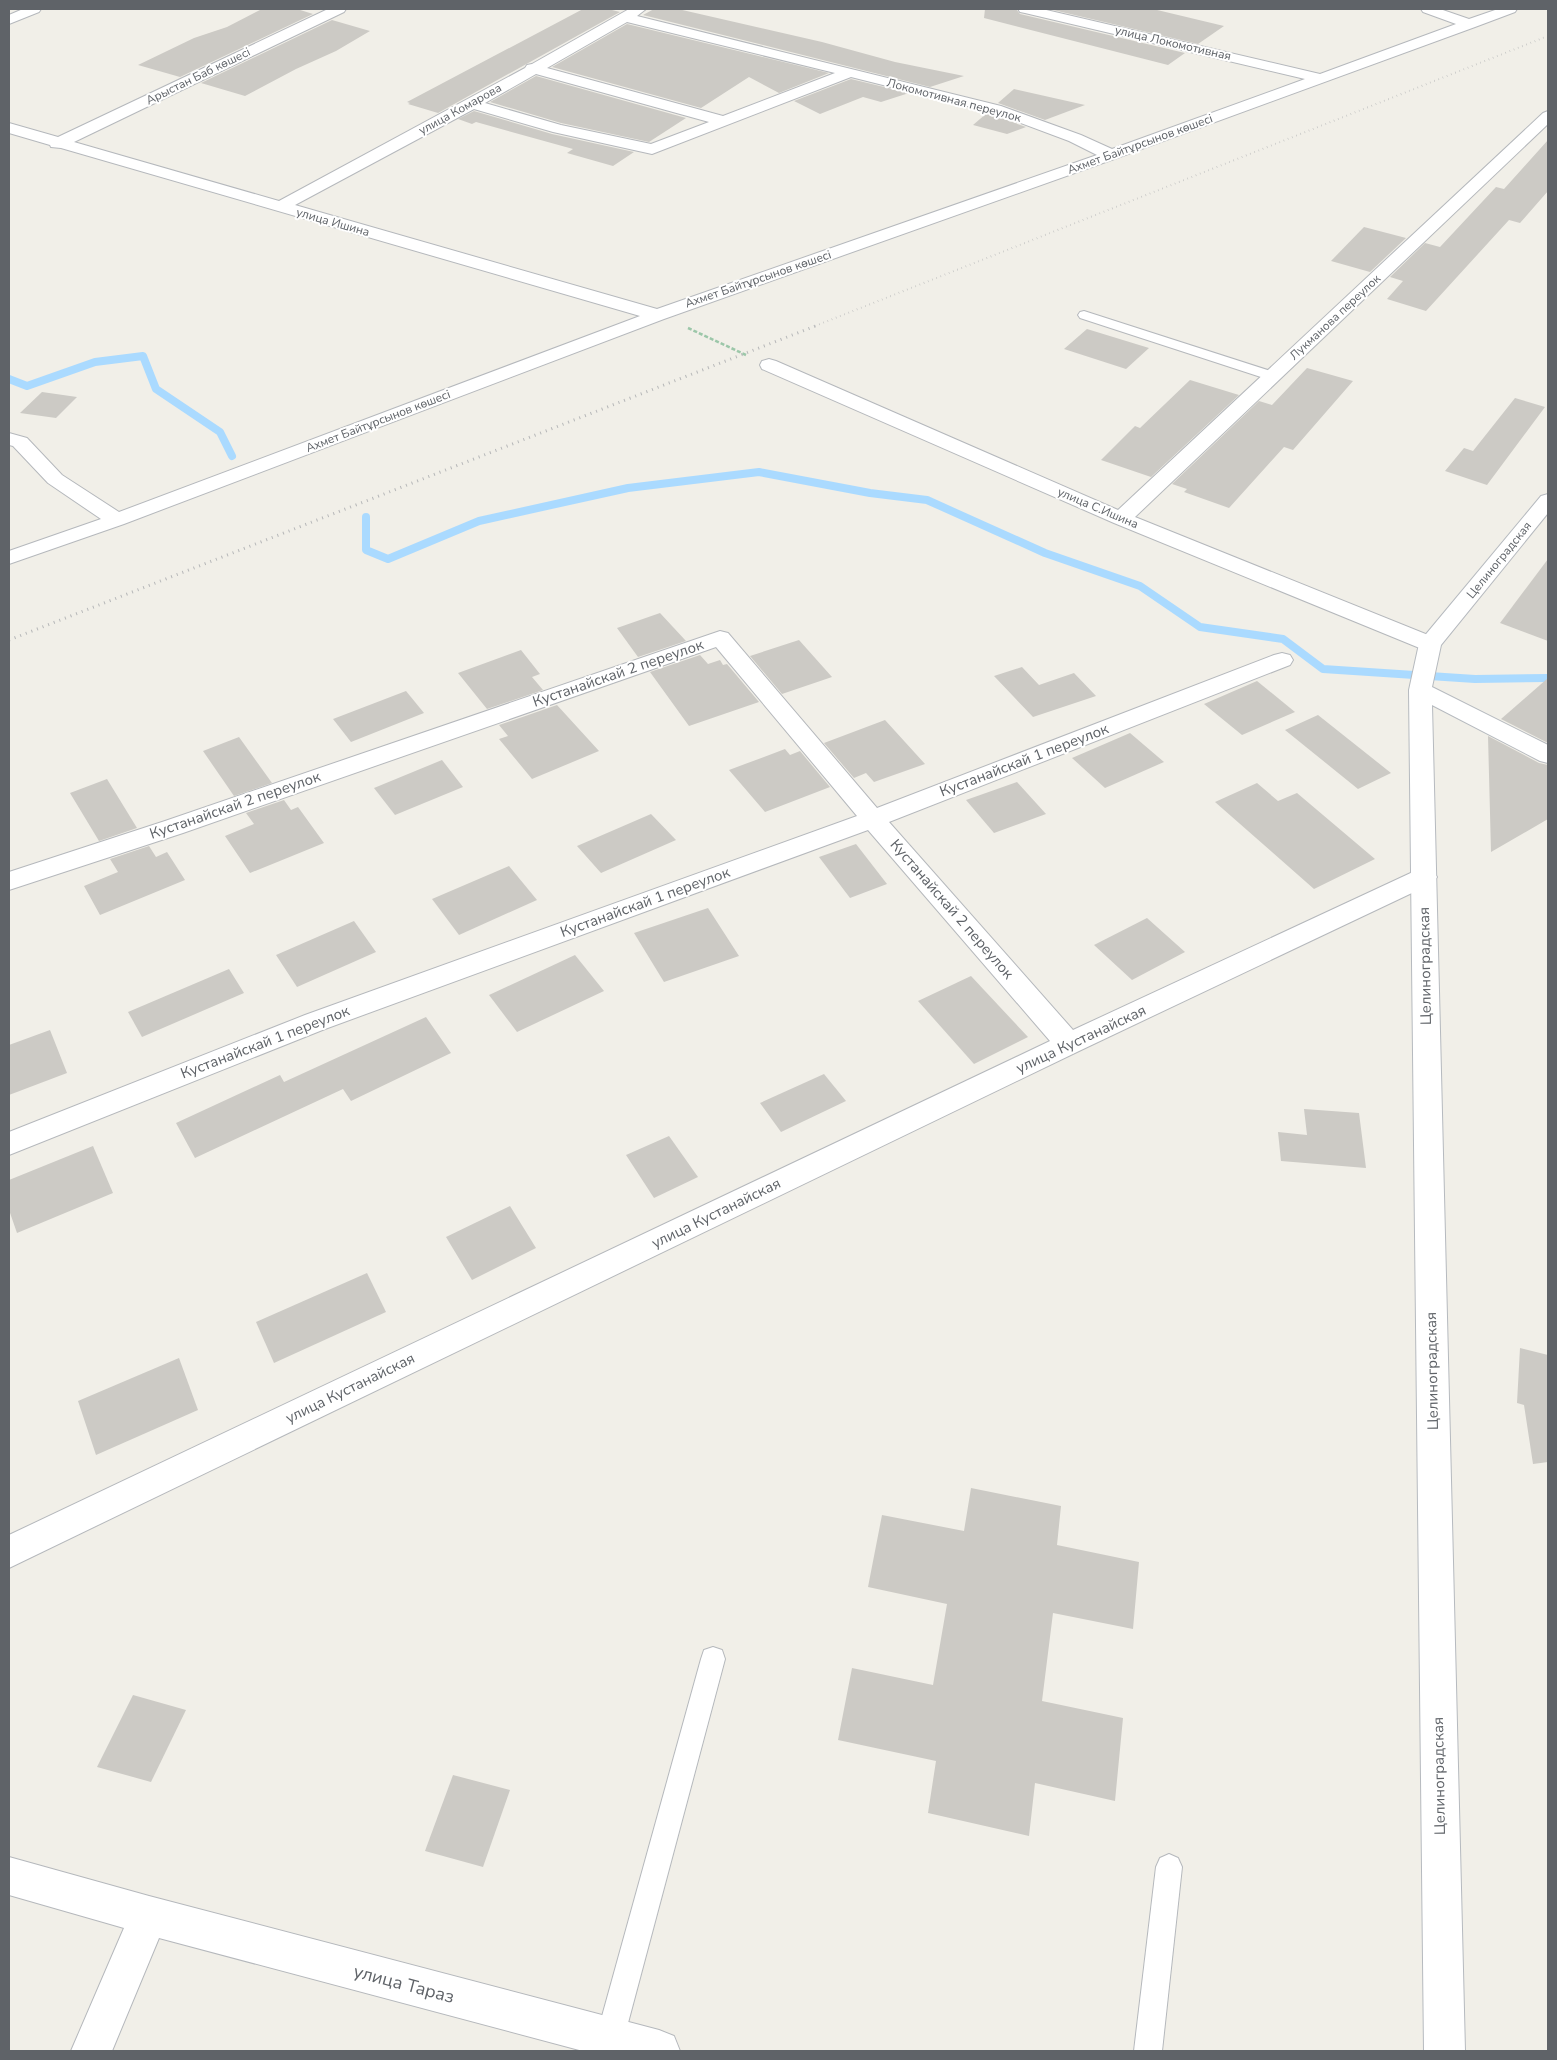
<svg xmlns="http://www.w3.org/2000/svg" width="1557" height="2060" viewBox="0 0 1557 2060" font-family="'Nunito Sans',sans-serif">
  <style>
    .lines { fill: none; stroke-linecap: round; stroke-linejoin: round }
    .stream { stroke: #aadaff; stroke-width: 8 }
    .building { fill: #cccac5 }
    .lane-casing { stroke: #b5b8bc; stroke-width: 2 }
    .street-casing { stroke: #b5b8bc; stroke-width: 2 }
    .secondary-casing { stroke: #b6babf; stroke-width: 2 }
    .path { stroke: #9cc7a9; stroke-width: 2.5; stroke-dasharray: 4 2; stroke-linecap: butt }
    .lane { fill: #fff; fill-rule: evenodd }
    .street { fill: #fff; fill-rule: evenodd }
    .secondary { fill: #fff; fill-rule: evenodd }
    .rail-far1 { stroke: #b6b7b8; stroke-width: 2; stroke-dasharray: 0.5 4; stroke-linecap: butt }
    .rail { stroke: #b6b7b8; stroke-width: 3; stroke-dasharray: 1 5; stroke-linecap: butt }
    .labels { text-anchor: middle; stroke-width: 4; stroke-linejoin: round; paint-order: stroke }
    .far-street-label { font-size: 12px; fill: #5f6368; stroke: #fff }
    .street-label { font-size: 15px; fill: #5f6368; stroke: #fff }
    .near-street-label { font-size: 18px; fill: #5f6368; stroke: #fff }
  </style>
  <rect width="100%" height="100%" fill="#f1efe8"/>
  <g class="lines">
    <g class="stream">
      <polyline points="9,379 27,386 95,362 143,356 156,389 220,432 232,456"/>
      <polyline points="366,517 366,550 388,559 479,521 628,488 759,472 870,493 927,500 1045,553 1140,586 1200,627 1283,639 1323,669 1475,679 1548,678"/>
    </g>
  </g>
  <g class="building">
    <polygon points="262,9 297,9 313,14 180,77 138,65 194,38 227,27"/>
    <polygon points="583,9 608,9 620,12 438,113 408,104 410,103 407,102"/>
    <polygon points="654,9 678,9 822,42 895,62 964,76 930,87 643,15"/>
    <polygon points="985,9 1016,9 1020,14 1185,53 1168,65 984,18"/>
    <polygon points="1049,9 1153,9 1224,26 1198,44"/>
    <polygon points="332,20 370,31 336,51 296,69 245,96 201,83"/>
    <polygon points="627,24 829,73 779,93 749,77 701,108 552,67"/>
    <polygon points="536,76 686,118 649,142 561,123 490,102"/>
    <polygon points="851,79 909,93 881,102 863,97 820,114 794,101"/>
    <polygon points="1014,89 1085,105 1045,120 998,103"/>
    <polygon points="474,111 552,134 634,152 613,166 567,153 573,149 476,122 472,124 458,119"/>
    <polygon points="987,113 990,114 1026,127 1007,134 973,125"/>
    <polygon points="1548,140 1548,191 1520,223 1509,220 1426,311 1387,299 1403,281 1390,277 1425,243 1440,247 1496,187 1504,189"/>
    <polygon points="1364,227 1406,238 1370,272 1331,261"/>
    <polygon points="1087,329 1149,348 1126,369 1064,349"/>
    <polygon points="1307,368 1353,381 1293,450 1284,447 1229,508 1184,492 1187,489 1172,484 1259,401 1272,405"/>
    <polygon points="1190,380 1239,395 1151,477 1101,460 1135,426 1140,428"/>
    <polygon points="42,392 77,397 56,418 20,413"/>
    <polygon points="1515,398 1545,407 1487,485 1445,471 1464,448 1473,451"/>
    <polygon points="1548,559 1548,641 1500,623"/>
    <polygon points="660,613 686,641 638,657 617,628"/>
    <polygon points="799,640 832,677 782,694 750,656"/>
    <polygon points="521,650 540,674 532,677 543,690 487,709 458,673"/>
    <polygon points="700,655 708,664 720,660 723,665 727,664 759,702 689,726 650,672"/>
    <polygon points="1022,667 1039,685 1074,673 1096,696 1033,717 994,676"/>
    <polygon points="1548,678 1548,743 1501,719"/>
    <polygon points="1257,681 1295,712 1242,735 1204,704"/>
    <polygon points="406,691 424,713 351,742 333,719"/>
    <polygon points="557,705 599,751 532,779 499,739 508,736 499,725"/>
    <polygon points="1318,715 1391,773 1358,789 1285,730"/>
    <polygon points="885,720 925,764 874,782 866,773 854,778 824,743"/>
    <polygon points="1130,733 1164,762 1105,788 1072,758"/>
    <polygon points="1488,736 1539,763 1548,765 1548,819 1491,852"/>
    <polygon points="239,737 272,783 234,796 203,751"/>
    <polygon points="785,749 790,755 800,751 830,787 765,812 729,770"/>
    <polygon points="442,760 463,787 395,815 374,788"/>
    <polygon points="107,779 137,828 99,841 70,793"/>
    <polygon points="1017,782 1046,814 994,833 966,800"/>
    <polygon points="1257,783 1278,801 1297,793 1375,859 1314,889 1215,802"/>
    <polygon points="284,800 291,810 298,807 324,843 250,873 225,836 254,824 246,813"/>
    <polygon points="651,814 676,840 601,873 577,846"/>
    <polygon points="856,844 887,884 850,898 819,857"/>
    <polygon points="149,846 156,857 167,852 185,880 100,915 84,886 118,872 110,859"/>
    <polygon points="509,866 537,900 459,935 432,899"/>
    <polygon points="708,908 739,956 664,982 634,933"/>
    <polygon points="1147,918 1185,952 1132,980 1094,945"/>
    <polygon points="354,921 376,952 297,987 276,955"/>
    <polygon points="575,955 604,991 517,1032 489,995"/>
    <polygon points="229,969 244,993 142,1037 128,1012"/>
    <polygon points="971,976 1028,1037 974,1064 918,1001"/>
    <polygon points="426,1017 451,1053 351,1101 343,1089 195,1158 176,1123 280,1075 284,1082"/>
    <polygon points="50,1030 67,1073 9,1095 9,1045"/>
    <polygon points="824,1074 846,1101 781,1132 760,1103"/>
    <polygon points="1304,1109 1359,1113 1366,1168 1281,1161 1278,1132 1307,1135"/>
    <polygon points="669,1136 698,1177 654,1198 626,1155"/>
    <polygon points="93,1146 113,1193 17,1233 9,1210 9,1180"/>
    <polygon points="510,1206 536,1248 472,1280 446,1237"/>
    <polygon points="367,1273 386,1312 274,1363 256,1322"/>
    <polygon points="1520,1348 1548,1355 1548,1462 1533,1464 1524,1405 1517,1403"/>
    <polygon points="179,1358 198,1410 96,1455 78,1401"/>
    <polygon points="971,1488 1061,1506 1057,1545 1139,1562 1133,1629 1053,1613 1042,1701 1123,1718 1115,1801 1035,1783 1029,1836 928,1813 936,1761 838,1740 852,1668 933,1685 947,1604 868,1587 882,1515 964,1531"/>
    <polygon points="133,1695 186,1710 151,1782 97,1767"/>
    <polygon points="453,1775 510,1790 483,1867 425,1851"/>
  </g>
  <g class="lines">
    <g class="lane-casing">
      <g id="lane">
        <polygon points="1084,311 1277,373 1278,376 1277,379 1267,379 1080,318 1078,315 1080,312"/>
        <polygon points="713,1647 722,1650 725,1659 624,2038 620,2048 612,2051 600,2048 596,2038 701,1659 704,1650"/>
        <polygon points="1169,1854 1178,1858 1182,1867 1162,2051 1134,2051 1156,1867 1160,1858"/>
      </g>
    </g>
    <g class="street-casing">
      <g id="street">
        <polygon points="23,9 41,9 39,12 9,24 9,15"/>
        <path d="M 328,9 L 346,9 L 344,12 L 74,142 L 279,201 L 525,68 L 527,65 L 532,64 L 629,9 L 646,9 L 637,16 L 1001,106 L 1081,135 L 1112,149 L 1305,79 L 1025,13 L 1020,12 L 1018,9 L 1042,9 L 1320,74 L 1456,24 L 1423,12 L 1421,9 L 1440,9 L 1469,19 L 1498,9 L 1517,9 L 1515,12 L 1475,27 L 1117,158 L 664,319 L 124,524 L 9,564 L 9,551 L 101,519 L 48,483 L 13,446 L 9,445 L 9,433 L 27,438 L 62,475 L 119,512 L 640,316 L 61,148 L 51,147 L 50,145 L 9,133 L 9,123 L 58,137 ZM 627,22 L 835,73 L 723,116 L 547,68 ZM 536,74 L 709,122 L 651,144 L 561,125 L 485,103 ZM 851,77 L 991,112 L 1069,141 L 1097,155 L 657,309 L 295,205 L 474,109 L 553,132 L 652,154 Z"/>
        <polygon points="1548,111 1548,124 1135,517 1438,639 1441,644 1438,649 1430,651 1422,649 1114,523 762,369 760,365 762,361 769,359 776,361 1118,510 1543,113"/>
        <polygon points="720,631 728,633 877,808 1274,655 1282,653 1290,655 1293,660 1290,665 889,822 1073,1030 1415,871 1424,868 1433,871 1437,877 1433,883 1079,1051 9,1568 9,1535 1050,1041 868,830 325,1029 9,1155 9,1132 305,1015 857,816 716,647 183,833 9,890 9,872 165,821"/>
        <polygon points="9,1857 149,1896 659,2030 674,2036 680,2051 583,2051 159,1938 112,2051 71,2051 124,1928 9,1895"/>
      </g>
    </g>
    <g class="secondary-casing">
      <polygon id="secondary" points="1548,494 1548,513 1441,645 1432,687 1548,745 1548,763 1540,761 1432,705 1465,2051 1424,2051 1409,690 1419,644 1422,639 1541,496"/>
    </g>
    <polyline class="path" points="688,328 746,355"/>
    <use href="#lane" class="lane"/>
    <use href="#street" class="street"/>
    <use href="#secondary" class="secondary"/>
    <polyline class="rail-far1" points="815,326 1548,36"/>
    <polyline class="rail" points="9,640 818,325"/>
  </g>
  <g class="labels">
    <g class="far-street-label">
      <text transform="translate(1173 43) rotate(13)" y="4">улица Локомотивная</text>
      <text transform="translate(198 76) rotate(-26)" y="4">Арыстан Баб көшесі</text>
      <text transform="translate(954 100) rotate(15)" y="4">Локомотивная переулок</text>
      <text transform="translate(460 109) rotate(-29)" y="4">улица Комарова</text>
      <text transform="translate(1140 144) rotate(-20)" y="4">Ахмет Байтұрсынов көшесі</text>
      <text transform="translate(333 222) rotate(16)" y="4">улица Ишина</text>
      <text transform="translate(758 279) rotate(-19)" y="4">Ахмет Байтұрсынов көшесі</text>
      <text transform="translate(1335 317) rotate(-43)" y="4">Лукманова переулок</text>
      <text transform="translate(378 421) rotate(-21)" y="4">Ахмет Байтұрсынов көшесі</text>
      <text transform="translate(1098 508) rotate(23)" y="4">улица С.Ишина</text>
      <text transform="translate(1499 560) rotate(-51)" y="4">Целиноградская</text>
    </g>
    <g class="street-label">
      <text transform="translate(618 673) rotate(-19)" y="5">Кустанайскай 2 переулок</text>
      <text transform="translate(1024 760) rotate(-21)" y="5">Кустанайскай 1 переулок</text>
      <text transform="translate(235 805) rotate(-19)" y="5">Кустанайскай 2 переулок</text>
      <text transform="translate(645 902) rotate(-20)" y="5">Кустанайскай 1 переулок</text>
      <text transform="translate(952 909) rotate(49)" y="5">Кустанайскай 2 переулок</text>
      <text transform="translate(1425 966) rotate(-91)" y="5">Целиноградская</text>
      <text transform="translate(1081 1039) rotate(-25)" y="5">улица Кустанайская</text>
      <text transform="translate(265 1042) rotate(-21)" y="5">Кустанайскай 1 переулок</text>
      <text transform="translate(716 1213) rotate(-26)" y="5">улица Кустанайская</text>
      <text transform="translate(1432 1371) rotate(-91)" y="5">Целиноградская</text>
      <text transform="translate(350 1388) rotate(-26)" y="5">улица Кустанайская</text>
      <text transform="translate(1439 1776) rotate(-91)" y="5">Целиноградская</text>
    </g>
    <g class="near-street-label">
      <text transform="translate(404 1984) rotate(15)" y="6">улица Тараз</text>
    </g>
  </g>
  <rect width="1557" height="2060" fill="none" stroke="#5f6368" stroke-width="20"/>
</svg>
